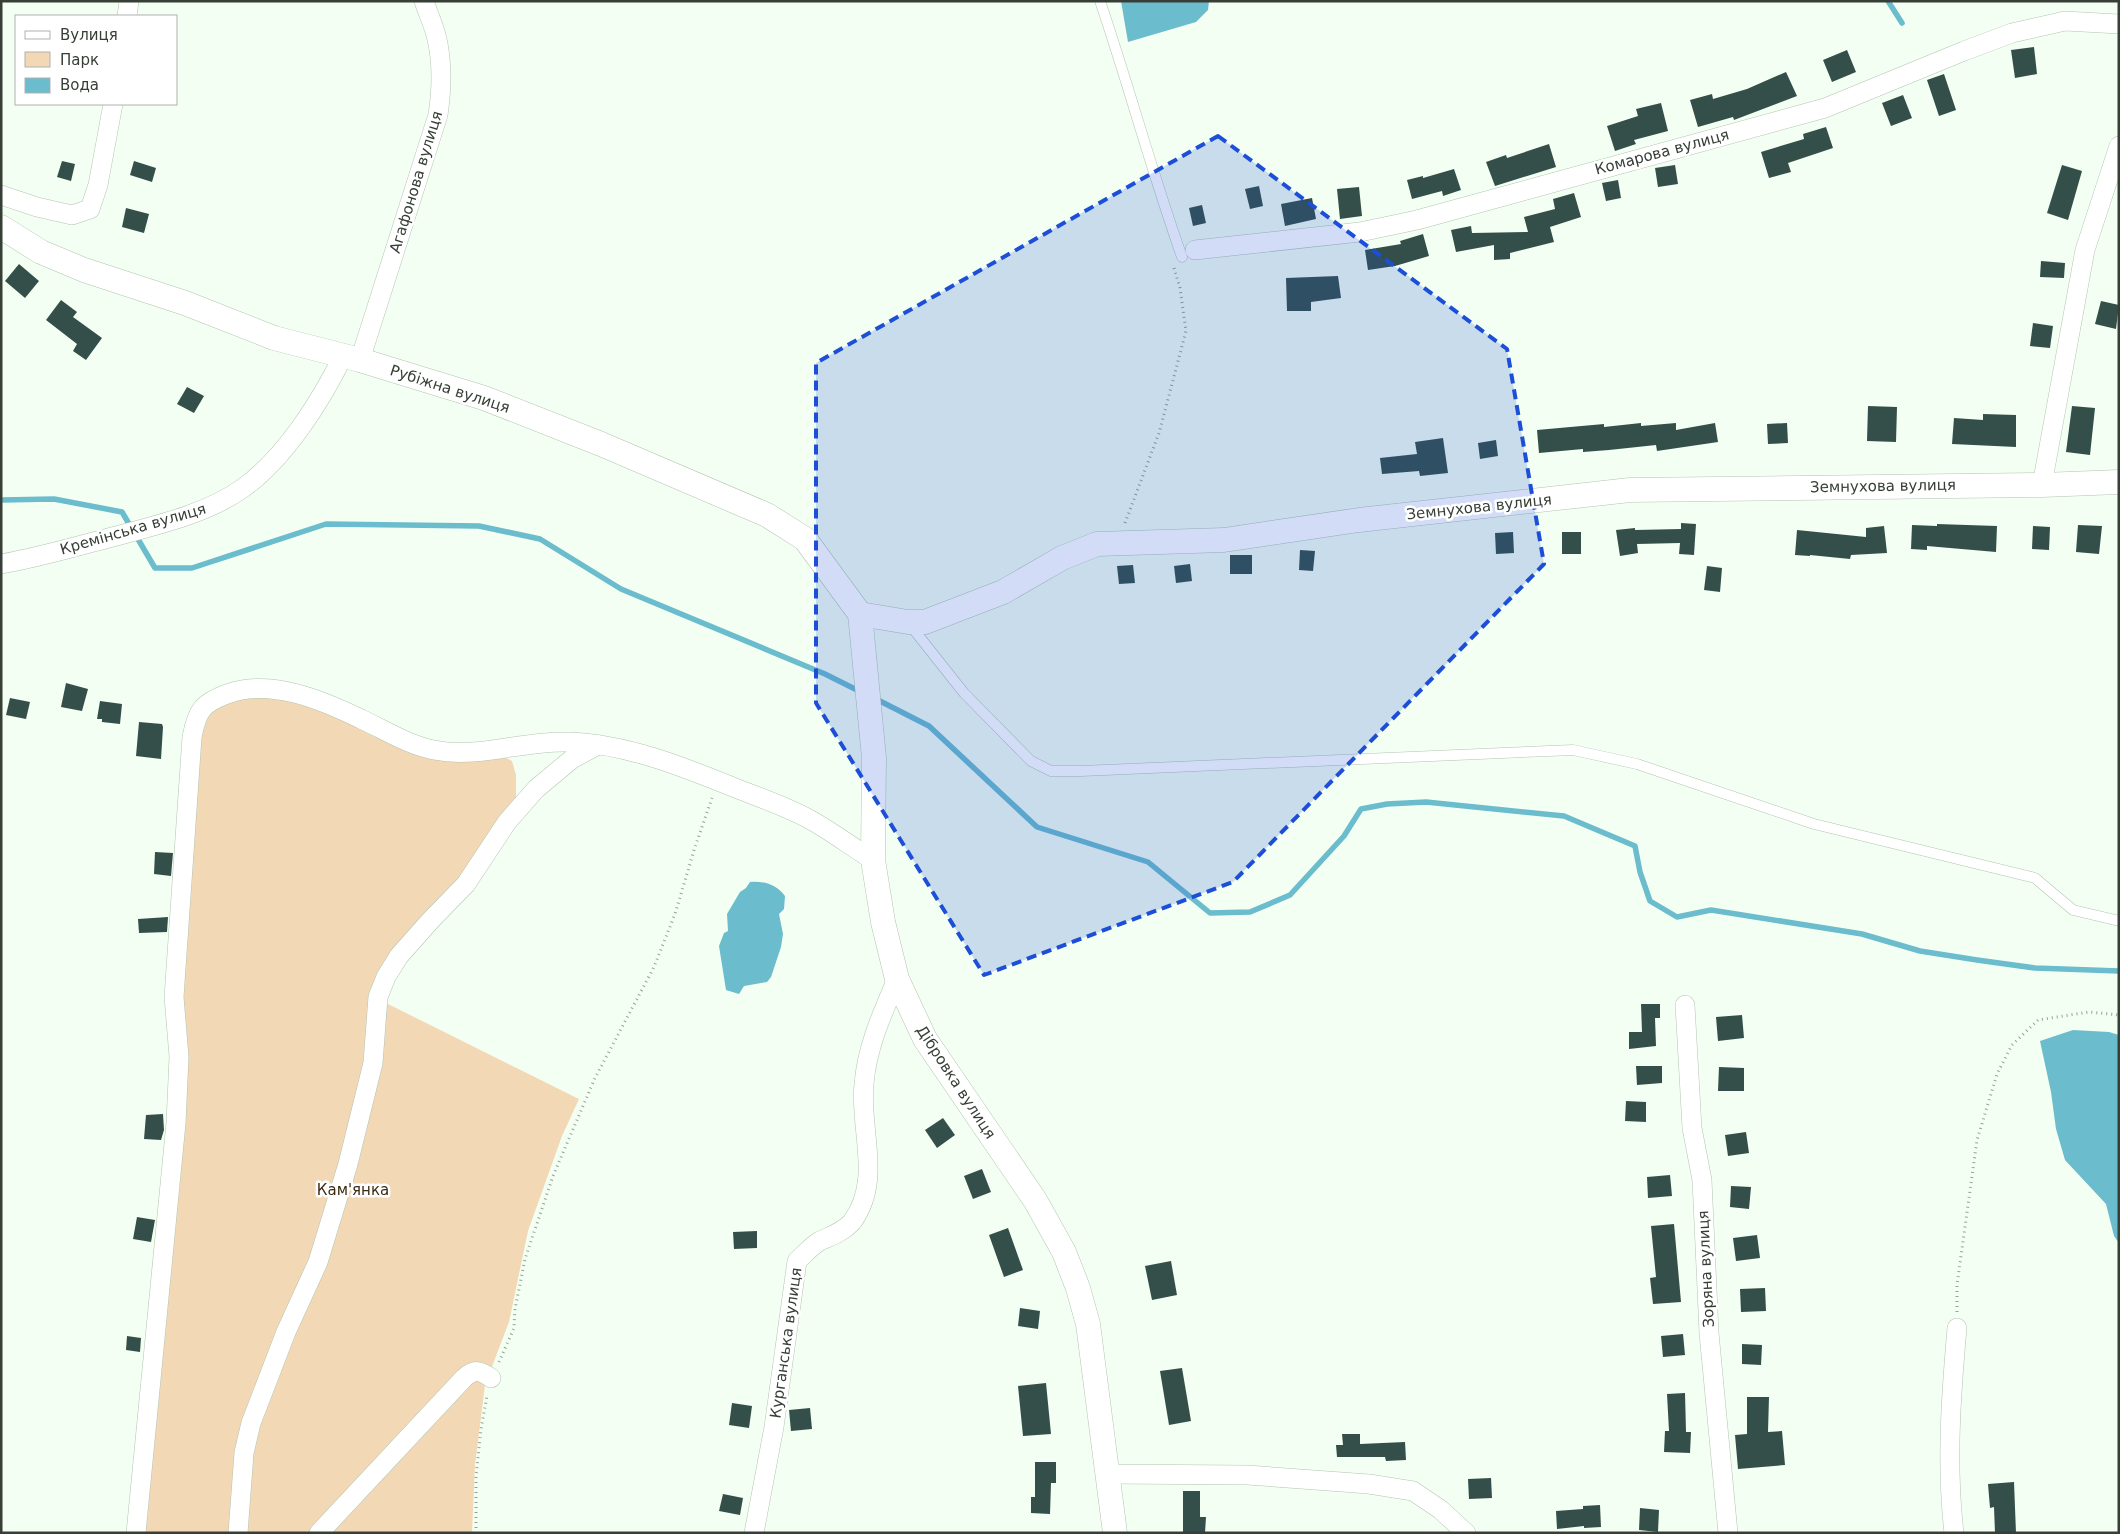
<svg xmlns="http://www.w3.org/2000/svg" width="2120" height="1534" viewBox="0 0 2120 1534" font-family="'DejaVu Sans',sans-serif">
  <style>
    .green { fill: #f3d8b5 }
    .water { fill: #6bbccd }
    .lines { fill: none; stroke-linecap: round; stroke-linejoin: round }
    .stream { stroke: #6bbccd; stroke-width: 5.5 }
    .building { fill: #344f49 }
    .service-casing { stroke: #b2c5b1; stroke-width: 11 }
    .minor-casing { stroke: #b2c5b1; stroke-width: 20 }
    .tertiary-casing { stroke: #b2c5b1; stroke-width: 25 }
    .path { stroke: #98a297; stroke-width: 3; stroke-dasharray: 1 4; stroke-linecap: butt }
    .service { stroke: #fff; stroke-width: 10 }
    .minor { stroke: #fff; stroke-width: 19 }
    .tertiary { stroke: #fff; stroke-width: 24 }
    .marked { fill: #1d4ed8; fill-opacity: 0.2; stroke: #1d4ed8; stroke-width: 4; stroke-dasharray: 10 6; stroke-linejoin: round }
    .labels { text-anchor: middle; stroke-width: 5; stroke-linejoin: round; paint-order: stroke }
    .street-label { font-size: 15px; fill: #363e36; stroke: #fff }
    .park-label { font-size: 15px; fill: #3c2b13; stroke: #fff }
  </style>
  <rect width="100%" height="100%" fill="#f3fff2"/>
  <polygon class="green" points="245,696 299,701 370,729 501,755 512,761 516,775 516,798 459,880 395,952 386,1003 579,1099 562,1136 528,1231 509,1322 485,1385 475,1465 472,1533 138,1533 200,720 211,707"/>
  <g class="water">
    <polygon points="1121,1 1209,1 1208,10 1196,22 1128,42"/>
    <path d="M 750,882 C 764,881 776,884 785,896 L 784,909 L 779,914 L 783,934 L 781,947 L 771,977 L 767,982 L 744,986 L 739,994 L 726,990 L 719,946 L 724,933 L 728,931 L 727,914 L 740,892 L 746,888 Z"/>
    <polygon points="2073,1030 2109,1032 2119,1035 2119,1243 2114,1236 2106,1204 2065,1160 2056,1129 2051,1092 2040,1041"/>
  </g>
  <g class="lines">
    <g class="stream">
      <polyline points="1888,1 1902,23"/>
      <polyline points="1,500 54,499 122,512 155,568 192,568 326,524 479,526 540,539 621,589 825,674 861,692"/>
      <polyline points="874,698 929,726 1037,827 1148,862 1210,913 1250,912 1290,895 1344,836 1361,809 1387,804 1426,802 1564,816 1635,846 1640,872 1650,901 1677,917 1711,910 1862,934 1920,951 1977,960 2035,968 2119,971"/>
    </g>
  </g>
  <g class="building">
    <polygon points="2034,47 2037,74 2015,78 2011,50"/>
    <polygon points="1847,50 1856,72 1832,82 1823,60"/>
    <polygon points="1786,72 1797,96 1734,120 1733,117 1698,127 1690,100 1712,94 1713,99 1747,89"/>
    <polygon points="1944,74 1956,110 1939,116 1927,80"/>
    <polygon points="1903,95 1912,118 1891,126 1882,103"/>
    <polygon points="1661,103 1668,131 1634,140 1636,144 1615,151 1607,126 1638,116 1636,109"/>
    <polygon points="1826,127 1833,148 1788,163 1791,172 1769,178 1761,152 1804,139 1803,134"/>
    <polygon points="1549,144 1556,167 1495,186 1486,162 1506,155 1507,158"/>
    <polygon points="62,161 75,164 71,181 57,177"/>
    <polygon points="134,161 156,168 152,182 130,175"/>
    <polygon points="1675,165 1678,184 1658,187 1655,168"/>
    <polygon points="2062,165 2082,171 2068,220 2047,213"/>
    <polygon points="1454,169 1461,190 1443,196 1442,191 1412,199 1407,180 1423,176 1423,178"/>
    <polygon points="1618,180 1621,198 1606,201 1602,183"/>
    <polygon points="1259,186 1263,206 1250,209 1245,189"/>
    <polygon points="1359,187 1362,216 1340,219 1337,189"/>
    <polygon points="1574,193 1581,217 1550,227 1554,242 1510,253 1510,259 1494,260 1494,245 1456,252 1451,230 1471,226 1472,233 1528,232 1524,217 1555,209 1553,199"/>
    <polygon points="1312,198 1316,219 1285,226 1281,204"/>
    <polygon points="1202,205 1206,223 1193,226 1189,208"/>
    <polygon points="126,208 149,214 144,233 122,227"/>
    <polygon points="1423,234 1429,256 1395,266 1368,270 1365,250 1401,244 1400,241"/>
    <polygon points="2041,261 2065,263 2064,278 2040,277"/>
    <polygon points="19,264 39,281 25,298 5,281"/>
    <polygon points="1338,276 1341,298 1311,302 1311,311 1287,311 1286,278"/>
    <polygon points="61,300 77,312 73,317 102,338 86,360 73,351 77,344 46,320"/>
    <polygon points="2101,301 2119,305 2116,329 2095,324"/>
    <polygon points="2033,323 2053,326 2050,348 2030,346"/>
    <polygon points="187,387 204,396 194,413 177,404"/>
    <polygon points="1868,406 1897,407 1896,442 1867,441"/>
    <polygon points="2072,406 2095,408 2090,455 2066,452"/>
    <polygon points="1983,414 2016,415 2016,447 1952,444 1954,418 1983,420"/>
    <polygon points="1641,423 1641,426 1676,423 1676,430 1715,423 1718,442 1657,451 1656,445 1609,450 1583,452 1583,449 1539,453 1537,430 1604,424 1604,427"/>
    <polygon points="1787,423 1788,443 1768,444 1767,424"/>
    <polygon points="1443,438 1448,473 1420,476 1419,471 1382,474 1380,458 1417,454 1415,442"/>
    <polygon points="1496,440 1498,456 1480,459 1478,443"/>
    <polygon points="1681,523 1696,524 1694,555 1679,554 1680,543 1637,544 1638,553 1620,556 1616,530 1635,528 1635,530 1681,529"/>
    <polygon points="1937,524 1997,526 1996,552 1927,546 1927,550 1911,549 1912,525 1937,526"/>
    <polygon points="2078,525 2102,526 2099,554 2076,552"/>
    <polygon points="1884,526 1887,553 1851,555 1850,559 1810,555 1810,556 1795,555 1797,530 1866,537 1866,528"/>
    <polygon points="2033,526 2050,527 2049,550 2032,549"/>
    <polygon points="1513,532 1514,553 1496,554 1495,533"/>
    <rect x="1562" y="532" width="19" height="22"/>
    <polygon points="1300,550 1315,551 1313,571 1299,570"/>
    <rect x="1230" y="555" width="22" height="19"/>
    <polygon points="1190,564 1192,581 1176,583 1174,566"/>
    <polygon points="1133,565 1135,583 1119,584 1117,566"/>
    <polygon points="1707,566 1722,568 1720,592 1704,590"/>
    <polygon points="66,683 88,689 82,711 61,707"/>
    <polygon points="10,698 30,702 26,719 6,715"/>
    <polygon points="100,701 122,704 120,724 102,722 102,719 97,719"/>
    <polygon points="139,722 162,724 163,727 161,759 136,756"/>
    <polygon points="155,852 173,853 171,876 154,874"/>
    <polygon points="168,917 167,932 139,933 138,919"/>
    <polygon points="1641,1004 1660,1004 1660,1018 1655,1018 1656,1046 1629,1049 1629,1032 1642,1032"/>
    <polygon points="1742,1015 1744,1038 1718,1041 1716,1017"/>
    <polygon points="1636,1066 1662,1066 1662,1083 1637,1085"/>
    <polygon points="1719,1067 1744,1068 1744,1091 1718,1091"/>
    <polygon points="1626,1101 1646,1102 1646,1122 1625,1121"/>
    <polygon points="163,1114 164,1130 161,1140 144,1139 146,1115"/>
    <polygon points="943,1118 955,1135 937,1148 925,1130"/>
    <polygon points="1746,1132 1749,1153 1728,1156 1725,1135"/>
    <polygon points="982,1169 991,1192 973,1199 964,1176"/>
    <polygon points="1670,1175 1672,1196 1648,1198 1647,1177"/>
    <polygon points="1731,1186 1751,1187 1749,1209 1730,1207"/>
    <polygon points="137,1217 155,1220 151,1242 133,1239"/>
    <polygon points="1674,1224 1681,1302 1653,1304 1650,1278 1656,1277 1651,1226"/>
    <polygon points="1008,1228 1023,1270 1004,1277 989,1235"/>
    <polygon points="757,1231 757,1248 734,1249 733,1232"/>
    <polygon points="1757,1235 1760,1258 1736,1261 1733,1238"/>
    <polygon points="1171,1261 1177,1295 1152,1300 1145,1266"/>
    <polygon points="1765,1288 1766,1311 1741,1312 1740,1289"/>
    <polygon points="1020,1308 1040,1311 1038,1329 1018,1326"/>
    <polygon points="1683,1334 1685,1355 1663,1357 1661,1336"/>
    <polygon points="127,1336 141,1338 140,1352 126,1350"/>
    <polygon points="1742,1344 1762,1345 1761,1365 1742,1364"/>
    <polygon points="1182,1368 1191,1421 1169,1425 1160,1371"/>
    <polygon points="1046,1383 1051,1434 1023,1436 1018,1386"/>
    <polygon points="1685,1393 1686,1432 1691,1432 1690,1453 1664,1452 1665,1431 1669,1431 1667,1394"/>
    <polygon points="1747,1397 1769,1397 1768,1432 1782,1431 1785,1465 1738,1469 1735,1435 1747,1434"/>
    <polygon points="732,1403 752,1406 749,1428 729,1425"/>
    <polygon points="810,1408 812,1429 791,1431 789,1410"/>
    <polygon points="1342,1434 1360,1434 1360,1444 1405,1442 1406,1460 1386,1461 1385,1457 1337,1457 1336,1445 1343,1445"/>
    <polygon points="1035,1462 1056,1462 1056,1483 1051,1483 1050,1514 1031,1513 1031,1497 1035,1497"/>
    <polygon points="1491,1478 1492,1498 1469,1499 1468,1479"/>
    <polygon points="2014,1482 2016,1533 1995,1533 1994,1507 1990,1508 1988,1484"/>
    <polygon points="1183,1491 1200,1491 1200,1517 1206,1517 1205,1533 1183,1533"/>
    <polygon points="723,1494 743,1498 740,1515 719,1511"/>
    <polygon points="1600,1505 1601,1527 1584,1528 1584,1526 1557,1529 1556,1511 1583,1509 1583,1506"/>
    <polygon points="1640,1508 1659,1510 1658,1532 1639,1530"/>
  </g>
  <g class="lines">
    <g class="service-casing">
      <g id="service">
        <path d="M 1100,1 C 1129,86 1152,173 1182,257"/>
        <polyline points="910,625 964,693 1031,761 1051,771 1081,771 1573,750 1637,764 1814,824 2035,878 2073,910 2119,921"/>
      </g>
    </g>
    <g class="minor-casing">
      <g id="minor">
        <polyline points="127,16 129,1"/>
        <polyline points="1,195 37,207 72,215 90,209 98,185 113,104"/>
        <polyline points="1195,250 1360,232 1417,220 1825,108 1964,51 2012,33 2065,21 2119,24"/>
        <path d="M 360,360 L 438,115 C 442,88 443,62 436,35 C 433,24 428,13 424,1"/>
        <polyline points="2042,485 2085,250 2119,146"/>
        <path d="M 1,564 C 36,558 70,548 105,539 C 149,527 206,515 243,488 C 285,458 321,401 343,356"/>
        <polyline points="1685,1005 1692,1128 1702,1180 1709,1333 1728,1533"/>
        <polyline points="1108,1474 1247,1475 1369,1484 1413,1491 1441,1510 1466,1533"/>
        <path d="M 136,1533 L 176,1123 L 179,1057 L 174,997 L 192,737 C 197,711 202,703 227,694 C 270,678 322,700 361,719 C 385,730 408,745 434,750 C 479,759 524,740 569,742 C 626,744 681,766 733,787 C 758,797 785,806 809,819 C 831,831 852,847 873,860"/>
        <polyline points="238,1533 244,1453 251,1423 286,1332 318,1262 348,1164 373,1063 378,997 386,977 399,956 430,921 466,884 507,822 536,789 572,759 598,745"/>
        <path d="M 319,1533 L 464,1378 C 474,1369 480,1370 491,1378"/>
        <path d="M 754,1533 L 774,1427 L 797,1261 C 804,1255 811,1246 820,1241 C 831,1236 843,1232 852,1222 C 883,1180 859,1129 864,1084 C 867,1047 882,1014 897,979"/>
        <path d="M 1954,1533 C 1946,1464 1951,1396 1957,1328"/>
      </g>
    </g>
    <g class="tertiary-casing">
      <g id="tertiary">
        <polyline points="1,227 41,252 84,270 185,303 274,338 360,360 484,398 601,444 767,515 805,539 860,614 874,758 873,860 883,922 897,979 925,1039 1035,1200 1064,1252 1078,1288 1088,1324 1115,1533"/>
        <polyline points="860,614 908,622 925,622 1003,592 1062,558 1097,544 1224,540 1359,520 1630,490 2042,485 2119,482"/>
      </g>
    </g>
    <g class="path">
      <polyline points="1125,523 1159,433 1186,331 1180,288 1174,268"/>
      <polyline points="1957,1312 1957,1285 1977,1140 1997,1074 2012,1045 2038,1020 2089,1012 2119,1015"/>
      <polyline points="499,1362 514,1328 515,1309 525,1259 553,1176 595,1078 654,967 675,914 695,847 712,798"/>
      <polyline points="476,1533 476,1476 481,1429 487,1396"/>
    </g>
    <use href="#service" class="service"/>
    <use href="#minor" class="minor"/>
    <use href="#tertiary" class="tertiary"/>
  </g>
  <path class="marked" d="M 1218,136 L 1507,349 L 1544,564 L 1233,882 L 984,975 L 816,703 L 816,363 Z"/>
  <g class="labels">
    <g class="street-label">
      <text transform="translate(1662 152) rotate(-15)" y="5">Комарова вулиця</text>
      <text transform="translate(416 182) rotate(-73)" y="5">Агафонова вулиця</text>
      <text transform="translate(450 389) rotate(18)" y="5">Рубіжна вулиця</text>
      <text transform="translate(1883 486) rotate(-1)" y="5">Земнухова вулиця</text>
      <text transform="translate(1479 507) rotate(-6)" y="5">Земнухова вулиця</text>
      <text transform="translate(133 529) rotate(-16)" y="5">Кремінська вулиця</text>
      <text transform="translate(956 1082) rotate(57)" y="5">Дібровка вулиця</text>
      <text transform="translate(1706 1269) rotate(-93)" y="5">Зоряна вулиця</text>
      <text transform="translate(786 1343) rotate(-82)" y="5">Курганська вулиця</text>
    </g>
    <g class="park-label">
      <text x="353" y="1195">Кам'янка</text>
    </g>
  </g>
  <rect width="2120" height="1534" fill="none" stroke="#363e36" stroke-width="5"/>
  <rect x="15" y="15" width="162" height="90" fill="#ffffff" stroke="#afb2af"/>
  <rect x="25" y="31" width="25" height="8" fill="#ffffff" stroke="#afb2af"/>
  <text x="60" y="40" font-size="15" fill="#363e36">Вулиця</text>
  <rect x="25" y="52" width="25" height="15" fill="#f3d8b5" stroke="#afb2af"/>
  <text x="60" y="65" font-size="15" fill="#363e36">Парк</text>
  <rect x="25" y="78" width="25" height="15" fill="#6bbccd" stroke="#afb2af"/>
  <text x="60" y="90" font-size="15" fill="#363e36">Вода</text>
</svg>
